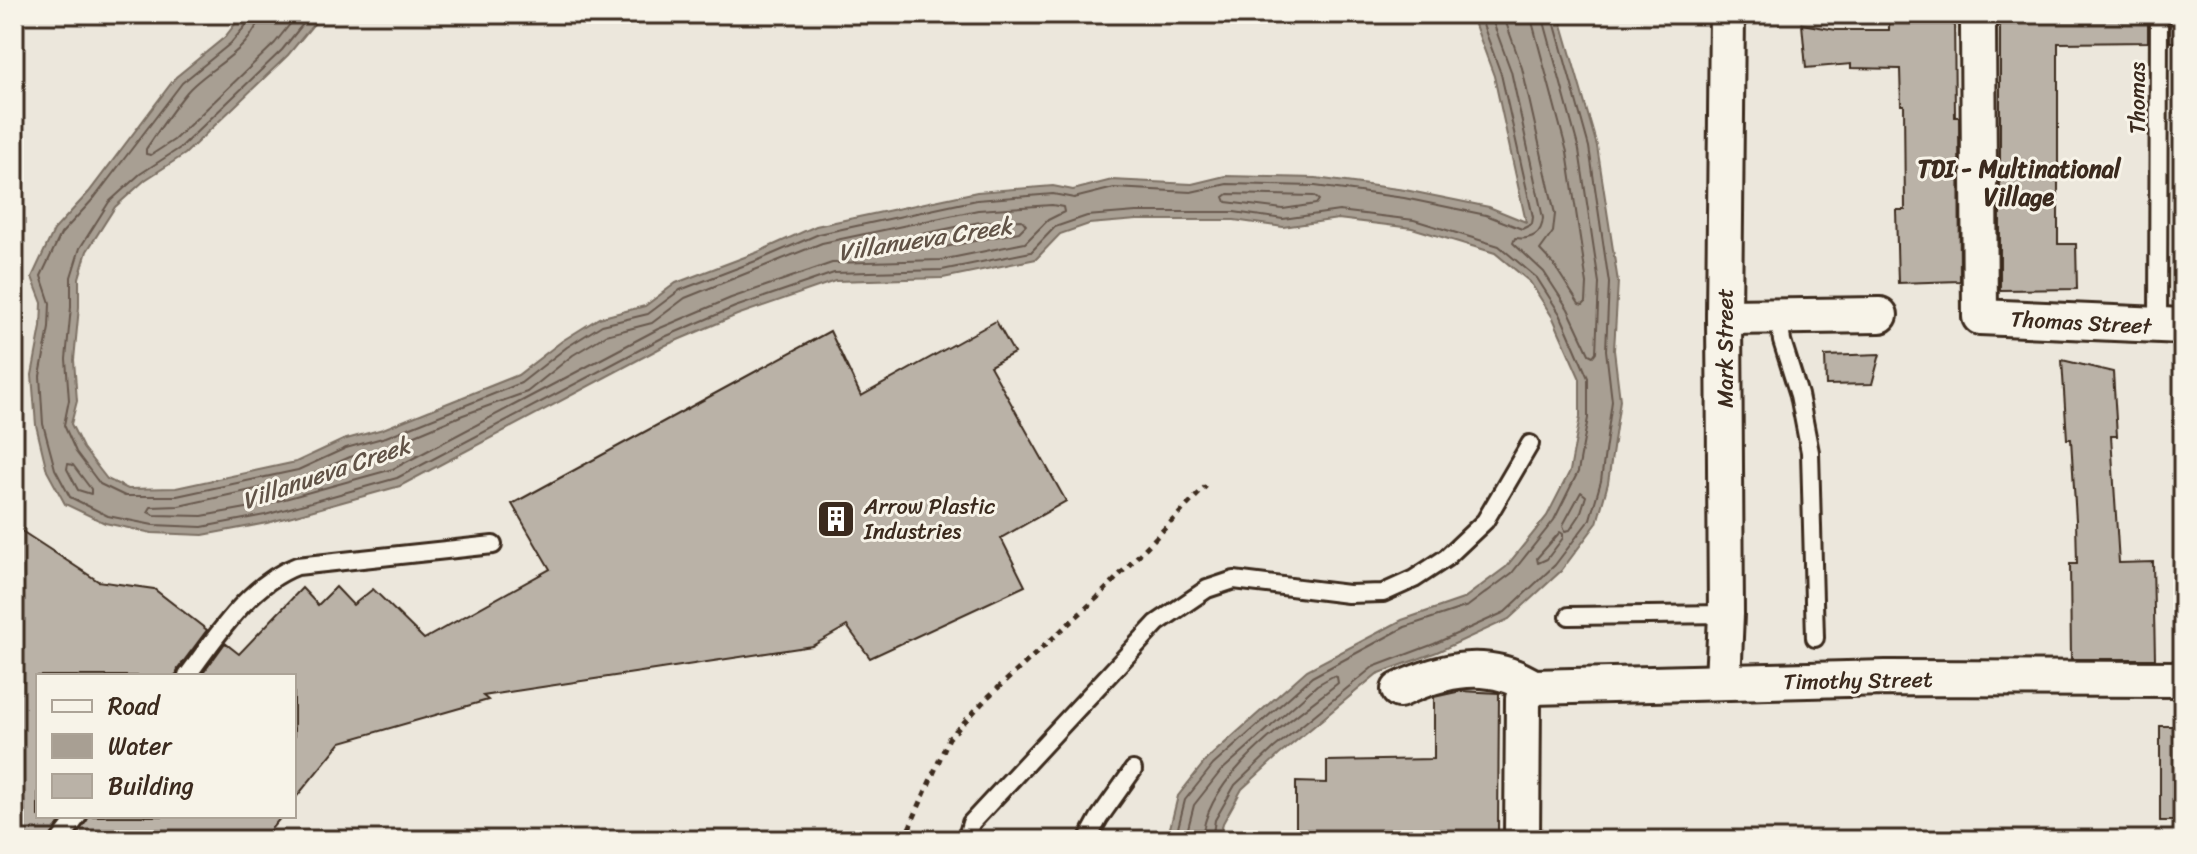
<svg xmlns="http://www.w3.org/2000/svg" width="2197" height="854" viewBox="0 0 2197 854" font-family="Sriracha,sans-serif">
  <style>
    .water { fill: #a89f93; stroke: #7c7064; stroke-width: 2 }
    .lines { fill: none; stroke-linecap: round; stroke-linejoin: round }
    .shore { stroke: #67594d; stroke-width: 2 }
    .building { fill: #bab2a7; stroke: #3b2a1e; stroke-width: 2 }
    .lane-casing { stroke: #3b2a1e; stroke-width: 22 }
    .street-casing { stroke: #3b2a1e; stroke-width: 40 }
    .path { stroke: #3b2a1e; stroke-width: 5; stroke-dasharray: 6 6; stroke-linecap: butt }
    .lane { stroke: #f7f3e8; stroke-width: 16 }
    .street { stroke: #f7f3e8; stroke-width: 34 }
    .labels { text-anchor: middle; stroke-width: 6; stroke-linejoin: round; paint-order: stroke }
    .street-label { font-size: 22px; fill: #3b2a1e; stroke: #f7f3e8 }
    .poi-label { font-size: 22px; fill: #3b2a1e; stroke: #f7f3e8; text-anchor: start }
    .neighbourhood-label { font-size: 24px; font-weight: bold; fill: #3b2a1e; stroke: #f7f3e8 }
    .water-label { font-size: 24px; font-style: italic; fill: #615347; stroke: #f7f3e8 }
  </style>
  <rect width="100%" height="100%" fill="#ece7dc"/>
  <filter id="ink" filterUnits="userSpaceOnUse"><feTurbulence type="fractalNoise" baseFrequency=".0125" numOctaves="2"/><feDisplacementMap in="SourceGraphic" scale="16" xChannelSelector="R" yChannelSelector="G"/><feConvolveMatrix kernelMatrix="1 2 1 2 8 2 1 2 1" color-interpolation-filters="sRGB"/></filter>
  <g filter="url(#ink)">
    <polygon class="water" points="243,14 322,14 288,55 185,154 145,180 115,207 87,251 79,278 79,307 74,360 77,401 71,424 83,448 107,479 128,489 176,488 296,462 343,440 383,429 518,375 562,341 599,318 645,306 676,283 758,252 816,226 977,192 1053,186 1073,190 1112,180 1192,184 1225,176 1316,178 1405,190 1489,207 1526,222 1494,76 1471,14 1559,14 1597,146 1618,282 1614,350 1620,400 1608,483 1597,523 1561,571 1509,619 1437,652 1377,674 1279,755 1242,789 1223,823 1219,840 1167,840 1178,796 1207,759 1307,670 1402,620 1463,599 1506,567 1547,516 1570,471 1580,417 1580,379 1553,318 1530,282 1495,253 1412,228 1338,219 1283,227 1234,220 1137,220 1089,224 1060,234 1036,259 943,278 835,281 737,315 666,345 400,486 267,523 203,535 152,533 105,523 65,504 47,471 36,425 32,375 41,327 42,303 32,277 54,230 89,192 176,77 225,37"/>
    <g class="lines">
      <g class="shore">
        <polyline points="249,14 247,24 231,43 182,83 95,197 61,234 41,276 50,303 49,328 40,376 43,424 55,469 70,497 108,516 153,525 202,527 265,515 397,478 662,338 735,307 834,273 942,270 1031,252 1055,227 1087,216 1136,212 1234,212 1283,219 1339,211 1414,220 1499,246 1537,278 1560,314 1588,378 1588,418 1578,472 1554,520 1512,573 1468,606 1405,627 1312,677 1213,765 1185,800 1175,840"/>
        <path d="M 259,14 C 257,48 207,68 187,92 C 172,110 159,130 146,149 L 146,154 L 151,155 L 174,140 L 275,43 L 298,14"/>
        <polyline points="311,14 282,50 180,148 140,174 109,202 80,248 71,277 71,307 66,359 69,400 64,425 76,452 100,484 125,496 177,496 298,470 346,448 386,437 521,383 567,347 602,325 648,314 680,290 761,259 819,234 977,200 1053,194 1074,198 1114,188 1191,192 1227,184 1315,186 1404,198 1486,215 1522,229 1532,224 1533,217 1501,74 1479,14"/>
        <path d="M 1490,14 L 1511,71 L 1543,218 C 1542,235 1531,240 1515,238 L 1513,243 L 1544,272 L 1568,309 L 1589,354 L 1593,356 L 1596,352 L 1599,283 L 1579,150 L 1542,14"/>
        <polyline points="1503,14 1522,68 1555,214 1553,232 1540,250 1554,265 1579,304 1583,305 1586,302 1587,284 1567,152 1530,14"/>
        <polygon points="1228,194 1314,196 1319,200 1316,204 1283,209 1226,202 1224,197"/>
        <polygon points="1052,205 1063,207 1064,212 1048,220 1025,243 941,260 832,263 731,298 658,329 393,469 263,505 202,516 154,515 148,512 151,507 179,506 301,479 350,457 389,446 463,415 527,392 573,355 606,335 652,323 685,298 822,243 978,210"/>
        <polygon points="1022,220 1026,225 1019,232 940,248 880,251 876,248 879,243 980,222"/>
        <polygon points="68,464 73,465 91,489 91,494 78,490 67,469"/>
        <polygon points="1581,492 1586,496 1580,515 1570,530 1565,531 1563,525"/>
        <polygon points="1560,532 1563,534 1563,538 1547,559 1538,563 1537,558"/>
        <path d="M 1185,840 L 1194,805 L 1220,772 L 1317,685 L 1333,676 L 1337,677 L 1338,683 C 1292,720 1205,776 1202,840"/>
        <polyline points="1212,840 1215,820 1235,785 1274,748 1373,667 1434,644 1505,612 1555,565 1590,519 1601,481 1612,401 1606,350 1609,283 1589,147 1552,14"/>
      </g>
    </g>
    <g class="building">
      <polygon points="1889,14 1954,14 1955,117 1959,117 1960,281 1898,283 1896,210 1905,210 1904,105 1901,105 1900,69 1851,68 1851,64 1806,68 1802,24 1836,30 1889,30"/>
      <polygon points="2000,14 2148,14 2148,42 2058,43 2058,244 2076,244 2077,289 2000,290"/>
      <rect x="2170" y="14" width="13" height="28"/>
      <polygon points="996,321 1014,353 990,366 1066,501 1001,538 1025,586 870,658 847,626 812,646 483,696 488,700 341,742 294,800 294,676 201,676 225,643 239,654 302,588 318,605 336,587 353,605 373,589 424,639 550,569 512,504 830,331 861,396"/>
      <polygon points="1880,354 1872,384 1826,385 1825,356"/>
      <polygon points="2062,360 2113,372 2117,436 2111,436 2119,563 2153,562 2155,659 2071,659 2070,564 2077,564 2076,520 2071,439 2067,439"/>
      <polygon points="14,526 98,581 154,589 207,630 178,669 176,676 38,676 38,816 64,816 49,840 14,840"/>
      <polygon points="1461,691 1499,693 1498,831 1361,832 1360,840 1296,840 1296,782 1327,783 1327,761 1434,759 1434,697"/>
      <rect x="2160" y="726" width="23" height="95"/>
      <polygon points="89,816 282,816 262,840 74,840"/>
    </g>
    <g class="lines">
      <g class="lane-casing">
        <g id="lane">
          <polyline points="1779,316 1782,341 1799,395 1810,452 1815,638"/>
          <polyline points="2158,326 2159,14"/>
          <polyline points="1569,616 1726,614"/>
          <path d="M 187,676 C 217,636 249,584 297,566 L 493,545"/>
          <polyline points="60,840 78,816"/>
          <polyline points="966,840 971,823 1157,623 1207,589 1234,580 1348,594 1383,593 1414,579 1446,558 1485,521 1530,444"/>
          <polyline points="1087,840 1099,818 1133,770"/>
        </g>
      </g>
      <g class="street-casing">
        <g id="street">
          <polyline points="1978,25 1980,317 2183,326"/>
          <polyline points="1724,317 1880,315"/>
          <polyline points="1723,682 1726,614 1724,317 1727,14"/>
          <polyline points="1533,687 1886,678 2183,679"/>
          <path d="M 1399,690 C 1444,669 1489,659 1533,687"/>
          <polyline points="1522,840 1523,699 1533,687"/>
        </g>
      </g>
      <polyline class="path" points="904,840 949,738 988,697 1097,598 1206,486"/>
      <use href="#lane" class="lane"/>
      <use href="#street" class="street"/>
    </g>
  </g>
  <defs>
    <g id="building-square" transform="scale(2)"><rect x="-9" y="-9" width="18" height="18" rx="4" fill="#3b2a1e" stroke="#f7f3e8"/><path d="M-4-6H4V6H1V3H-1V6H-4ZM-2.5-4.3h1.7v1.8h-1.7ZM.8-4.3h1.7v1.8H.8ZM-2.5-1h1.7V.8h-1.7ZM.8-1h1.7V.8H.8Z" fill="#fff"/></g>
  </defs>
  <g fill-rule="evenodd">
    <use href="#building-square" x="836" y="519"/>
  </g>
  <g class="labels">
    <g class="street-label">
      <text transform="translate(2137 98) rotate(-90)" y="8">Thomas</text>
      <text transform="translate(2081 322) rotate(3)" y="8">Thomas Street</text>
      <text transform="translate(1725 348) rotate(-90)" y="8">Mark Street</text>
      <text transform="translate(1858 680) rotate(-1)" y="8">Timothy Street</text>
    </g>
    <g class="poi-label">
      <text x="864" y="514">Arrow Plastic<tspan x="864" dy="25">Industries</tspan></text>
    </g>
    <g class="neighbourhood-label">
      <text x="2019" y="177">TDI - Multinational<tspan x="2019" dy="28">Village</tspan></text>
    </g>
    <g class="water-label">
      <text transform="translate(925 239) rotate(-9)" y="8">Villanueva Creek</text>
      <text transform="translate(326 473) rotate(-19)" y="8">Villanueva Creek</text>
    </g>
  </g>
  <rect width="2197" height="854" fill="none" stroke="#f7f3e8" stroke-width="48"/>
  <rect x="24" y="24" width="2149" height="806" fill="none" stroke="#3b2a1e" stroke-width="3" filter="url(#ink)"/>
  <rect x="36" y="674" width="260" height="144" fill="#f7f3e8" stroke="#aca397" stroke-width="2"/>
  <rect x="52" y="700" width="40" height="12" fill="#f7f3e8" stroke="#aca397" stroke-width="2"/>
  <text x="108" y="714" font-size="24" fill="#3b2a1e">Road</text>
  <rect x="52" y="734" width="40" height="24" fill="#a89f93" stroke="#aca397" stroke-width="2"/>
  <text x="108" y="754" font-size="24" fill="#3b2a1e">Water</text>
  <rect x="52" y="774" width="40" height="24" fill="#bab2a7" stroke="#aca397" stroke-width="2"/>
  <text x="108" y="794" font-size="24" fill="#3b2a1e">Building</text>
</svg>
